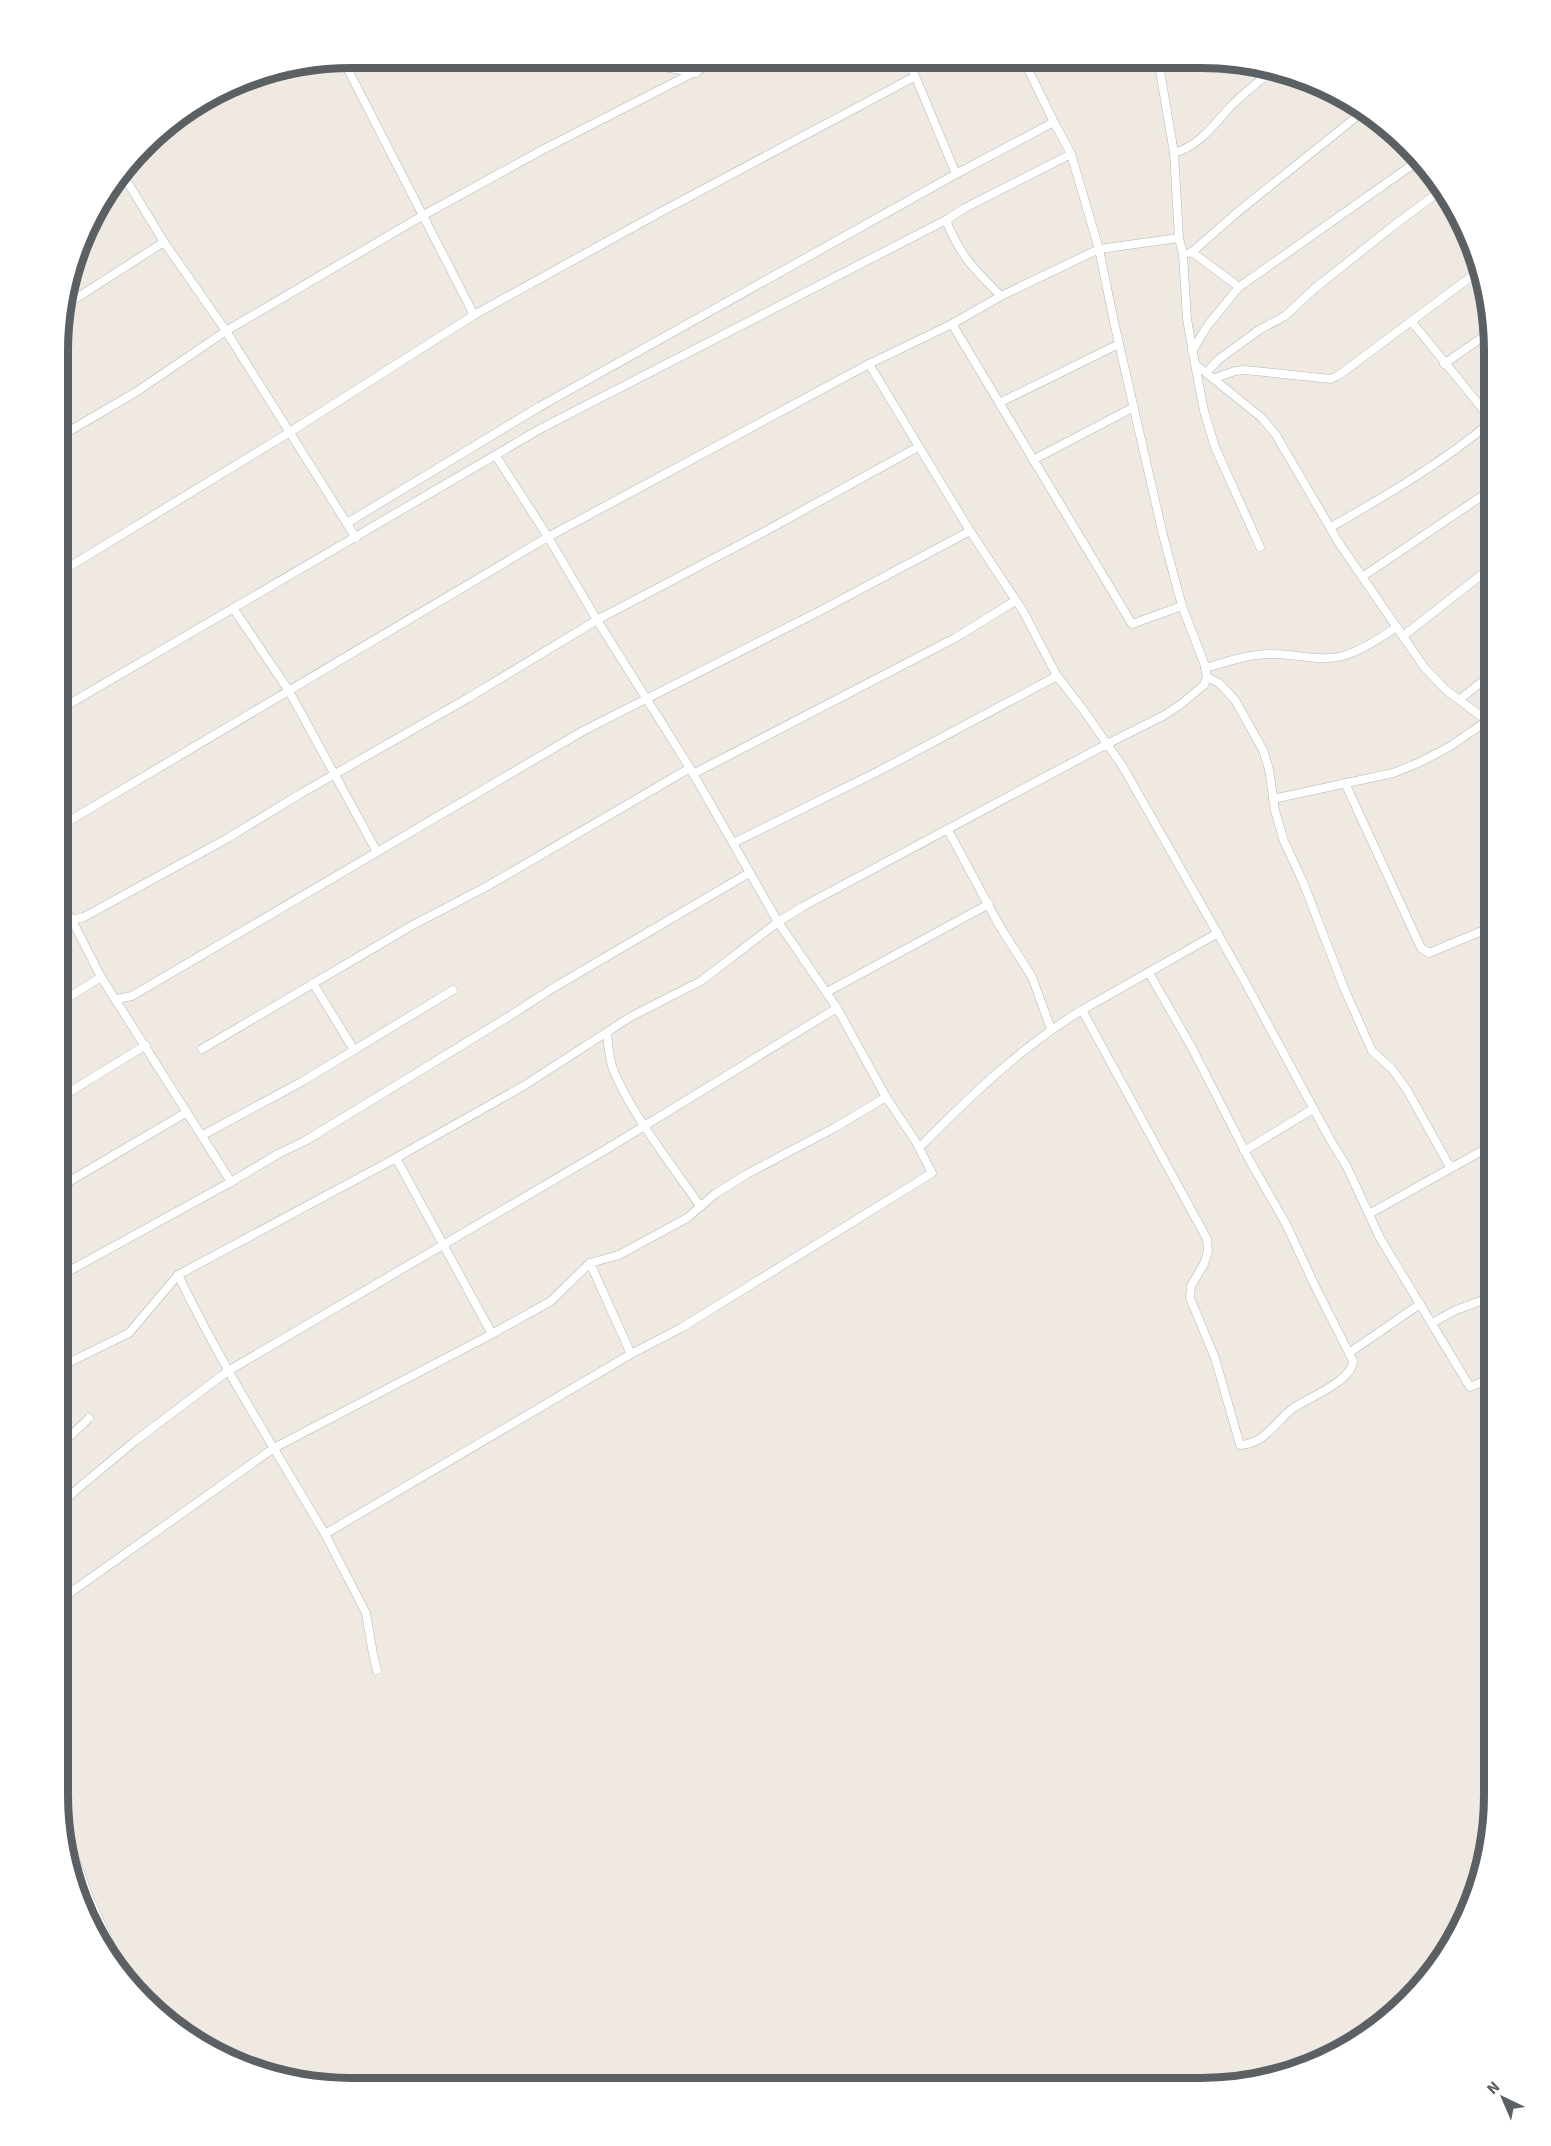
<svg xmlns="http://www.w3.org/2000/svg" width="1551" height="2146" viewBox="0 0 1551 2146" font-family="'Source Sans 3',sans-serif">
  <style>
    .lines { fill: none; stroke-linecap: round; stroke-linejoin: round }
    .street-casing { stroke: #b2b7ba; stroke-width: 9 }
    .street { stroke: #fff; stroke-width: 8 }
    .rim { fill: none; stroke: #5a6064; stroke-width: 8 }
  </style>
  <rect width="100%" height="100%" fill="#efe9e1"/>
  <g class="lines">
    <g class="street-casing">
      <g id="street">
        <polyline points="342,58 474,315"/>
        <polyline points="618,58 696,73"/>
        <polyline points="908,59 956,174"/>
        <polyline points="1158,59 1174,153 1179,238 1183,255 1187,319 1195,364 1262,418 1276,435 1339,543 1424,667 1446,690 1494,726"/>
        <polyline points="157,130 160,128"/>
        <path d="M 1174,153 C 1201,145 1213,125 1231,106 C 1245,92 1260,80 1275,69"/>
        <polyline points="122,173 164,242 226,331 356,538"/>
        <path d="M 946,220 C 960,256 975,270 1001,296"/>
        <polyline points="1192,252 1240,210 1365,110"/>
        <polyline points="1189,253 1192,252 1239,287"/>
        <polyline points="61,308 164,242"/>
        <polyline points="1412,322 1494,423"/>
        <polyline points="952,324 1132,624 1182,606"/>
        <polyline points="1192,351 1208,325 1239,287 1422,158"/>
        <polyline points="869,364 970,531 1023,611 1057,676 1082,708 1107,744 1163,716 1180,705 1204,685 1207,677 1204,663 1182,606 1163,535 1114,322 1099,249 1071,154 1054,122 1023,59"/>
        <polyline points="1195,364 1204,411 1215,447 1260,547"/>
        <polyline points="1444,364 1490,332"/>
        <polyline points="1207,372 1218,360 1259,330 1285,316 1314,289 1397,223 1443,189"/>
        <polyline points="1215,378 1235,371 1245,370 1331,379 1339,375 1476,273"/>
        <polyline points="999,403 1119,344"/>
        <polyline points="59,437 136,392 226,331 422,216 544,149 722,58"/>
        <polyline points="496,456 548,537 597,620 690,768 778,922 837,1008 886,1097 916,1142 932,1173 681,1328 631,1354"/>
        <polyline points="1033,460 1134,407"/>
        <polyline points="347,523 539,407 956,174 1054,122"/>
        <path d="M 1331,527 C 1387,495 1442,463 1492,421"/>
        <polyline points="59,573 290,432 474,315 657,214 914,77"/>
        <polyline points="1362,577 1494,488"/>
        <polyline points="233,608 289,691 377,852"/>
        <polyline points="1403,636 1494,565"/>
        <path d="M 1205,668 C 1227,662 1251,653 1274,654 C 1297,654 1320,662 1343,656 C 1363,650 1380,638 1397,627"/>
        <polyline points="1207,677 1219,683 1235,700 1263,750 1269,769 1275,811 1284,841 1303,882 1344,988 1372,1051 1392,1069 1407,1090 1450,1167"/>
        <polyline points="1459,700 1494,672"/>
        <polyline points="59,710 540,429 946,220 965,208 1071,154"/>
        <polyline points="693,774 955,638 1015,601"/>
        <polyline points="1345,783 1421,948 1429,953 1494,926"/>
        <polyline points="1273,799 1393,773 1418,763 1449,747 1487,721"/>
        <polyline points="59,827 548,537 869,364 952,324 1001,296 1099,249 1179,238"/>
        <polyline points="948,830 999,925 1032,977 1051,1029"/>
        <polyline points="733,843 881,770 1057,676"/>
        <polyline points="72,920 84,917 228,838 300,794 468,698 597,620 762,533 918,447"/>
        <path d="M 1149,973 L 1192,1048 L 1250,1161 L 1286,1224 L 1315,1286 L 1353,1361 C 1353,1381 1307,1398 1292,1409 C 1275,1423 1264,1444 1240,1445 L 1215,1358 L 1190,1298 L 1191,1286 L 1204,1264 L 1208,1251 L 1207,1239 L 1082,1010 L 1218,933"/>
        <polyline points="313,983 354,1050"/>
        <polyline points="827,992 989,904"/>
        <polyline points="117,999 132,996 583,731 818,612 970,531"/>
        <polyline points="58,1004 101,977"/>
        <path d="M 607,1033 C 608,1044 609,1058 613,1069 C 631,1114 672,1165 700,1206"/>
        <polyline points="202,1049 411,926 484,888 690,768"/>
        <polyline points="58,1099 146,1045"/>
        <polyline points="203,1135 303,1081 453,990"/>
        <path d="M 919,1148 C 968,1098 1021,1047 1082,1010"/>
        <polyline points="1244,1151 1313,1109"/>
        <polyline points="396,1158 525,1085 632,1016 701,981 778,922 802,907 1107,744 1123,767 1244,980 1331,1141 1347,1167 1380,1238 1470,1387 1494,1377"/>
        <polyline points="231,1182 278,1154 305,1141 508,1017 553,988 749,873"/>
        <polyline points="58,1188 187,1112"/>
        <polyline points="1369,1214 1494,1144"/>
        <polyline points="590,1263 619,1255 687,1218 715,1194 747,1174 836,1127 886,1097"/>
        <polyline points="58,1277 231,1182 101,977 75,926 59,899"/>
        <polyline points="1432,1323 1456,1310 1494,1296"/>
        <polyline points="1349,1353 1420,1304"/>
        <polyline points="58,1368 129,1333 178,1275 396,1158 492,1334"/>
        <polyline points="58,1448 89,1418"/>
        <polyline points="58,1508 76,1490 135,1441 228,1371 610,1147 837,1008"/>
        <polyline points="325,1534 366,1613 373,1654 377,1670"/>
        <path d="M 57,1602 L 274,1448 L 492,1334 L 551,1301 L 590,1263 L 631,1354 L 325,1534 C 274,1448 221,1364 178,1275"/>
        <polyline points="70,1851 76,1861 91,1902 118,1961 141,1996 159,2011 167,2023"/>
      </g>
    </g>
    <use href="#street" class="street"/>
  </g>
  <path d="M0 0H1551V2146H0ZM351 68H1201A283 283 0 0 1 1484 351V1795A283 283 0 0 1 1201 2078H351A283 283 0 0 1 68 1795V351A283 283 0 0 1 351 68Z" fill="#fff" fill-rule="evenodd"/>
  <path class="rim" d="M351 68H1201A283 283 0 0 1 1484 351V1795A283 283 0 0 1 1201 2078H351A283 283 0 0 1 68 1795V351A283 283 0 0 1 351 68Z"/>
  <g transform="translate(1503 2098) rotate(316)" stroke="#ffffff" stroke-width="4.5" paint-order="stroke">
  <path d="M0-4.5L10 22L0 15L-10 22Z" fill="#5a6064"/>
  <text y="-9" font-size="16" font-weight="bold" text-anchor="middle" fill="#5a6064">N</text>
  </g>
</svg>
